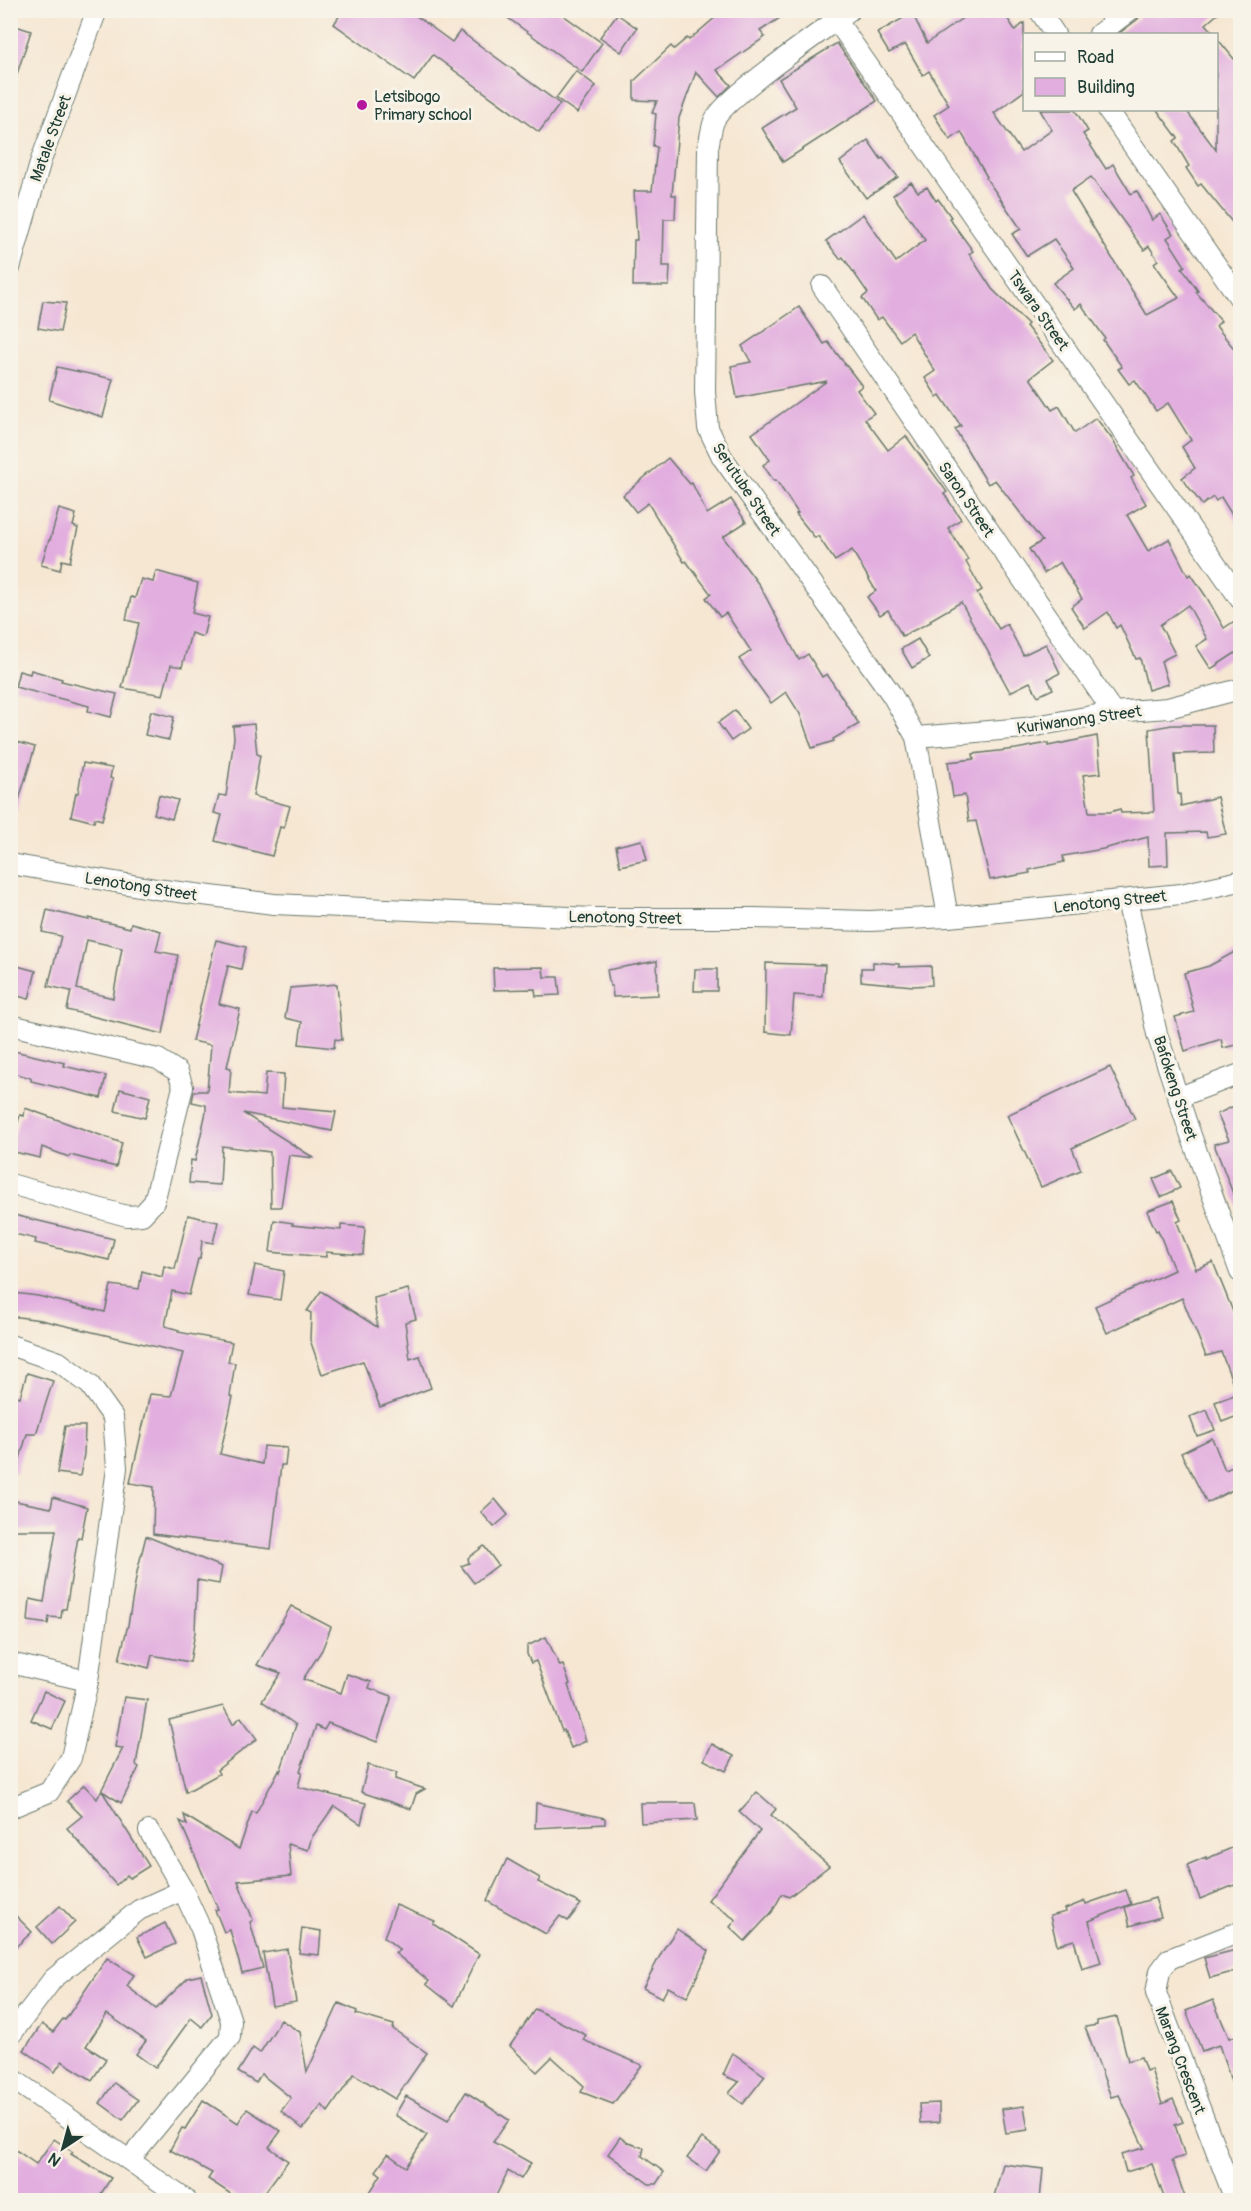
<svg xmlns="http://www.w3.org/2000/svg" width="1251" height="2211" viewBox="0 0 1251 2211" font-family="Pangolin,sans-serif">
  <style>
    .building { fill: #e2aedf; fill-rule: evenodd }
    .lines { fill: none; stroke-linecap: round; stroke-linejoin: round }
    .minor-casing { stroke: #6a786c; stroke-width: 22 }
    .minor { stroke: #fff; stroke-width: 20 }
    .poi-dot { fill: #b5179e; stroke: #f7f3e8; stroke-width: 2 }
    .labels { text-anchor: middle; stroke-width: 6; stroke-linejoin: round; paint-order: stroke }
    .poi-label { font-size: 16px; fill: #1f3d34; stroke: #f7f3e8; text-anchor: start }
    .street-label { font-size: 16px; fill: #1f3d34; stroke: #f7f3e8 }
  </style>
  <rect width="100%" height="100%" fill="#f7f3e8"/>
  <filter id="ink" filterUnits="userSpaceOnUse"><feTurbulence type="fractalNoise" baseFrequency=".0167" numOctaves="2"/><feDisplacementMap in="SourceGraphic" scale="12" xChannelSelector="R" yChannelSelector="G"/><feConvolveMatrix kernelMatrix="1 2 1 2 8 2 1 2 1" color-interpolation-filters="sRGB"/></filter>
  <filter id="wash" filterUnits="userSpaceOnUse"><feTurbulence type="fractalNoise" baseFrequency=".008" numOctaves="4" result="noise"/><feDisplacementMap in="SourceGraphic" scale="24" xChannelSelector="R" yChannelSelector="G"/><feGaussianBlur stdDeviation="1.35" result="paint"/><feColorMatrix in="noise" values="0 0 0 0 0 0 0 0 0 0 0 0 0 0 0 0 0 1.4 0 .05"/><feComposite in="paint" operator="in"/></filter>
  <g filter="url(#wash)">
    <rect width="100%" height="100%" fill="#f6e7d3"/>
    <g id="blocks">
      <g class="building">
        <polygon points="343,10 408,10 452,42 460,31 560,104 539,132 433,55 414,81 334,24"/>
        <polygon points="497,10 556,10 602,43 582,72"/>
        <polygon points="724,10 792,10 760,31 765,37 717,70 731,85 719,97 696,72 679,118 672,195 676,195 675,219 664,219 663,266 670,266 669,286 633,286 634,240 637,240 634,191 652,191 657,147 653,146 656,114 652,113 657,101 634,100 634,81 671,46 674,49 687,38 689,40"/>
        <path d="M 974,10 L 1002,10 L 1015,30 L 1024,23 L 1024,91 L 994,113 L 1021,152 L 1052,130 L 1040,110 L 1075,110 L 1088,131 L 1083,134 L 1106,169 L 1113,164 L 1131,194 L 1137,191 L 1152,220 L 1160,214 L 1173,234 L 1167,238 L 1185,266 L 1182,268 L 1198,291 L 1196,292 L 1221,321 L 1216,326 L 1240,356 L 1240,528 L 1221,497 L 1216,501 L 1213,497 L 1202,505 L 1182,478 L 1195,468 L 1182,447 L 1191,440 L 1168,403 L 1156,411 L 1135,380 L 1129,384 L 1118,369 L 1122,367 L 1103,340 L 1105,338 L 1081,304 L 1075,309 L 1053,283 L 1074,268 L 1054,239 L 1027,256 L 1012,234 L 1021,229 L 986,178 L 987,177 L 961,132 L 950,140 L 934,115 L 949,105 L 929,71 L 923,75 L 905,44 L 889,53 L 877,33 L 912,13 L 927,43 ZM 1091,177 L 1144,250 L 1149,246 L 1158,260 L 1154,263 L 1179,298 L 1147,315 L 1071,191 Z"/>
        <polygon points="1142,10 1222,10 1206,24 1215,34 1118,34 1138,19"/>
        <polygon points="617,14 637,28 621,52 600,37"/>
        <polygon points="10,24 31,31 14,83 10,82"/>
        <polygon points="1216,37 1234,59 1240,54 1240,232 1201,184 1198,186 1186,168 1189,166 1174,141 1178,138 1157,110 1186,110 1216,150"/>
        <polygon points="837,43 877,101 783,162 762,128 796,107 779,79"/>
        <polygon points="576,71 596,86 577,113 556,98"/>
        <polygon points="868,140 881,159 883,158 898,177 866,198 840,162"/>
        <polygon points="911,182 918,192 927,187 936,201 938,199 951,217 949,218 973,251 969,254 992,289 1028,324 1026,326 1053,360 1030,378 1052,410 1059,406 1075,433 1096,418 1112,439 1134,476 1131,478 1146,504 1127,515 1148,551 1169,539 1188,576 1191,574 1207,598 1224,628 1233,622 1240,633 1240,650 1211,669 1196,646 1207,639 1188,605 1160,625 1175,654 1161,661 1168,684 1148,690 1140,658 1136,659 1120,625 1116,628 1108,612 1085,628 1071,607 1082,599 1060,562 1044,573 1029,549 1042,541 995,480 988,484 978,468 955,429 961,426 940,395 937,397 925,378 935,371 911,332 900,341 882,317 877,320 862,298 868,293 843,257 840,259 826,241 863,214 896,262 925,240 893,195"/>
        <polygon points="43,301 66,303 60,332 38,328"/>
        <polygon points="799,307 824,344 828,342 862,386 857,390 874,413 865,419 888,450 906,436 947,492 944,494 961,519 948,528 968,560 966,562 982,590 977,593 999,629 1007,624 1023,655 1046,644 1060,673 1048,679 1053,689 1038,696 1030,682 1010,692 961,602 930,620 931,622 902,636 888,610 880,615 867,597 876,591 852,550 835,561 818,536 815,538 796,514 798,513 776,480 774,481 763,465 770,460 752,434 827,381 737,398 731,366 751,362 742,346"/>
        <polygon points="57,367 113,379 103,417 49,400"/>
        <polygon points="668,458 690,484 692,483 707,514 731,499 746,522 723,537 760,586 799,660 808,654 822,677 827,674 859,724 833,739 834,741 812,748 800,714 786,692 771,703 739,659 751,651 726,613 720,617 706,598 711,594 686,561 684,562 648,503 636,512 623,495"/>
        <polygon points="59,509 76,514 73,526 78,528 70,562 62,560 60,570 41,565 49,540 50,540"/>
        <polygon points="156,571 198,583 192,613 208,617 203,637 191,633 182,667 171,665 163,695 122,688 139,623 126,620 131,597 135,598 141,579 153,582"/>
        <polygon points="918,639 929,658 912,668 901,649"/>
        <polygon points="31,670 62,679 61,681 117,694 111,717 88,711 89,706 15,687 19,671 30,674"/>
        <polygon points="735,710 748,729 731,741 718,723"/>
        <polygon points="151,711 174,717 169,740 145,735"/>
        <polygon points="254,724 257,754 260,755 253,796 290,806 284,828 280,827 272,856 215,841 222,815 214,813 219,795 226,796 234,738 233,726"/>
        <polygon points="1172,725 1213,725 1214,753 1175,754 1178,794 1180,794 1181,806 1217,797 1226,834 1207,837 1206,832 1167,833 1168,865 1149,866 1148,837 1103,849 1063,856 1064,862 1029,870 1030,873 990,880 976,821 969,822 965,795 953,797 948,762 974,759 973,754 1016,749 1048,743 1048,746 1097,736 1101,773 1083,775 1089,812 1110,812 1120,809 1121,813 1154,812 1149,729"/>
        <polygon points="10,740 35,747 15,813 10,812"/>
        <polygon points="83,763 112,768 110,778 113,779 102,820 95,818 94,822 71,816 76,793 78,793"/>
        <polygon points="159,795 178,800 172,819 154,814"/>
        <polygon points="642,840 647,860 620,866 616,846"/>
        <path d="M 47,910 L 89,920 L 89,918 L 130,928 L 131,923 L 161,931 L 156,951 L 178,955 L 163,1034 L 67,1010 L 71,991 L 48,986 L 61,936 L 42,932 ZM 87,940 L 122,948 L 113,998 L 77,989 Z"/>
        <polygon points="216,940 246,947 241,969 228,966 219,1004 240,1009 227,1067 231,1068 229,1093 264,1096 266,1073 284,1074 282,1107 336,1112 332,1131 243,1113 314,1158 289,1155 281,1207 271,1207 270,1152 222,1146 220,1185 189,1183 191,1160 195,1161 206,1112 206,1105 192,1102 194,1091 207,1091 211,1045 192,1041"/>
        <polygon points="1240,949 1240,1044 1223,1048 1221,1039 1185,1051 1175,1017 1194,1012 1184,973 1209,966"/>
        <polygon points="657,961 658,995 613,997 612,986 610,986 607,970"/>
        <polygon points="873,962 899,964 899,967 931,966 932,985 913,986 861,981 861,968 873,968"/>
        <polygon points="766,963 825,965 823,997 794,995 791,1035 765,1032"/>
        <polygon points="10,964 36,971 29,999 10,994"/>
        <polygon points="543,967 544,977 558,977 560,995 536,996 535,989 494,990 493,968"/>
        <polygon points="695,969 717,969 717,991 694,991"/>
        <polygon points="337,984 342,1040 335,1039 334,1048 299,1044 302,1022 285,1018 290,988"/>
        <polygon points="10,1050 65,1063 64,1066 106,1076 101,1098 31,1081 31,1078 10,1072"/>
        <polygon points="1110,1067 1135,1119 1072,1148 1081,1170 1041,1187 1007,1115"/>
        <polygon points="120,1089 150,1097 145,1118 115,1111"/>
        <polygon points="1234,1106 1240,1121 1240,1212 1214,1144 1229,1140 1217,1114"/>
        <polygon points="25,1108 122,1143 116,1167 70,1155 69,1157 42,1147 40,1158 10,1151 20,1115 24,1116"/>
        <polygon points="1172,1171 1180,1188 1161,1197 1153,1179"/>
        <polygon points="1173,1201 1181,1220 1177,1222 1196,1269 1213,1262 1240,1329 1240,1415 1222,1422 1215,1402 1237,1394 1221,1352 1206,1356 1182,1298 1107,1333 1095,1306 1174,1270 1158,1230 1156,1231 1147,1211"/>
        <polygon points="10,1214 114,1239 109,1260 35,1243 36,1239 10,1233"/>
        <polygon points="188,1215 218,1222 213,1243 202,1241 200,1259 198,1259 189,1295 172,1291 165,1326 179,1330 178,1332 232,1342 228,1362 235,1363 230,1396 233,1397 220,1454 262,1464 264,1446 287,1448 285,1465 281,1465 271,1549 153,1534 154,1487 130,1483 150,1394 171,1396 183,1353 41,1320 11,1316 14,1293 38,1296 105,1312 111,1285 139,1289 142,1271 162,1277 164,1266 175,1269"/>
        <polygon points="274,1220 293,1223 292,1225 341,1230 341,1225 365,1227 363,1255 326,1252 326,1257 270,1252"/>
        <polygon points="255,1265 284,1271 280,1300 249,1295"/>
        <polygon points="408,1289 416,1319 405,1322 410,1359 420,1356 431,1388 380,1407 363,1361 322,1374 310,1340 311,1313 307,1311 321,1291 377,1327 374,1298"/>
        <polygon points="27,1373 53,1381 36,1434 27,1434 16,1473 10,1472 10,1394 20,1397"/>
        <polygon points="1207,1410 1215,1430 1197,1436 1190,1417"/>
        <polygon points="65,1426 85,1426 84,1454 80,1476 57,1473"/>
        <polygon points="1212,1438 1225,1470 1240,1464 1240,1486 1207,1503 1181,1453"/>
        <polygon points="53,1497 87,1507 81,1538 78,1537 66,1609 62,1609 61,1618 49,1617 48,1624 28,1621 30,1599 44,1602 56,1530 10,1530 10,1500 51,1508"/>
        <polygon points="495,1499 508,1515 494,1527 481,1512"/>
        <polygon points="146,1536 222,1567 219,1584 197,1580 195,1632 190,1662 152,1655 149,1668 119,1660 128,1625 137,1572"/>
        <polygon points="484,1546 498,1565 474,1583 461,1566 469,1563 468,1558"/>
        <polygon points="291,1606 331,1627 322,1650 303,1679 341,1693 347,1674 371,1682 369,1688 392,1696 377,1742 328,1723 324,1730 316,1726 300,1771 302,1772 298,1787 366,1803 361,1824 334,1806 312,1837 308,1850 288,1844 291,1876 238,1881 253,1920 250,1922 263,1968 242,1973 230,1930 224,1932 215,1910 218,1909 180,1821 187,1825 184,1815 239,1849 252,1812 256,1813 279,1770 280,1772 296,1725 262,1701 281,1673 257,1665"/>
        <polygon points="546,1637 560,1666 563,1665 570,1684 568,1685 586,1741 571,1748 564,1730 562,1731 536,1661 531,1663 527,1654 527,1646"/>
        <polygon points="44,1691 65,1701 52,1729 31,1720"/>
        <polygon points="124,1697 147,1700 136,1765 139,1767 121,1803 102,1791 149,1866 130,1878 127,1875 116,1885 67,1828 82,1816 67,1801 84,1785 97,1799 123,1748 115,1747"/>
        <polygon points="223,1706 233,1724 241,1717 257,1739 217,1770 219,1774 186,1792 169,1720"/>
        <polygon points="712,1744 734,1756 726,1771 704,1760"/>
        <polygon points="368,1765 397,1773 395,1779 425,1789 416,1794 411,1809 361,1792"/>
        <polygon points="757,1792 776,1809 771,1815 829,1866 789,1897 782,1894 772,1912 745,1941 730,1927 736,1920 708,1900 760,1831 739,1812"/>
        <polygon points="536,1803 605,1818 605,1824 535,1828"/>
        <polygon points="640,1803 695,1803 697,1820 641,1823"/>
        <polygon points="1234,1847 1240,1861 1240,1883 1200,1899 1187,1865 1206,1857 1206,1859"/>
        <polygon points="507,1859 540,1878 538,1882 581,1904 568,1921 560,1916 546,1934 487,1901"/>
        <polygon points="1126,1890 1131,1904 1089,1921 1101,1963 1082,1969 1074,1940 1057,1945 1050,1916 1066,1912 1065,1909 1085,1901 1086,1904"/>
        <polygon points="1155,1898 1161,1917 1130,1926 1125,1907"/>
        <polygon points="396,1905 435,1921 433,1924 479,1954 454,2006 426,1984 429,1981 395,1953 400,1950 384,1937"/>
        <polygon points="60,1906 75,1922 52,1944 37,1927"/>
        <polygon points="10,1910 32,1932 10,1952"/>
        <polygon points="165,1923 175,1944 147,1957 137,1937"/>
        <polygon points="302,1928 321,1931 319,1955 299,1953"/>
        <polygon points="677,1929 709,1951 687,1997 668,1987 662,1998 643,1988 664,1948"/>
        <polygon points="287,1949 296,2002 272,2006 263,1953"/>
        <polygon points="1240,1949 1240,1970 1210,1978 1204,1958"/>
        <polygon points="107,1958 134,1975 127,1986 156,2009 188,1978 201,1975 212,2014 202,2027 191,2018 155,2068 136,2054 146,2041 107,2014 86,2046 106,2059 92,2080 62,2061 55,2072 24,2050 42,2024 53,2032 63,2019 65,2020"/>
        <polygon points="1213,2000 1229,2038 1240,2035 1240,2098 1237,2099 1219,2045 1202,2051 1186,2011"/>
        <polygon points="339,2003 357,2011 356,2014 394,2025 393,2029 427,2053 395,2099 354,2074 328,2112 322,2105 303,2129 281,2111 291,2098 261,2074 256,2083 238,2072 253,2048 260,2053 281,2020 300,2032 307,2072"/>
        <polygon points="535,2009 586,2035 583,2040 642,2065 613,2104 581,2092 584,2086 552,2057 537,2072 510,2046"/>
        <polygon points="1117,2017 1128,2061 1141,2057 1146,2071 1151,2069 1162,2104 1173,2099 1183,2122 1175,2125 1185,2156 1172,2160 1186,2200 1165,2200 1152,2164 1126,2172 1121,2154 1144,2148 1119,2095 1111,2097 1085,2027 1097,2025 1097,2021"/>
        <polygon points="733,2053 765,2076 743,2104 729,2093 739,2082 723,2075"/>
        <polygon points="114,2083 138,2100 123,2120 100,2103"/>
        <polygon points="466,2092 509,2120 493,2142 531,2163 521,2179 508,2171 494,2200 365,2200 381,2175 376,2171 388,2154 406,2167 427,2135 395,2115 406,2096 448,2120"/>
        <polygon points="203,2100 238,2123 247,2109 281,2131 269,2147 288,2161 259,2200 240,2200 208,2179 212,2173 170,2150 182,2128 185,2129"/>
        <polygon points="939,2103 939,2122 920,2123 919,2104"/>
        <polygon points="1024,2106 1028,2130 1006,2133 1002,2109"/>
        <polygon points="620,2137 628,2143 644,2148 642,2156 664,2172 656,2184 649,2184 608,2154"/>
        <polygon points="702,2138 720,2151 706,2171 687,2158"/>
        <polygon points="54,2139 73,2152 71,2154 111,2178 97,2200 10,2200 10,2146 36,2164"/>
        <polygon points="1003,2164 1043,2169 1040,2200 993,2200"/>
      </g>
    </g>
  </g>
  <g filter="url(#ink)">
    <use href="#blocks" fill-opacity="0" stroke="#6a786c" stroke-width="1.5"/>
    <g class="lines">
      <g class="minor-casing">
        <g id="minor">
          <path d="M 850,10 C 824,30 725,97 714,121 C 711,129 710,139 708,148 L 705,392 L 708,428 L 722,457 L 892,695 L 916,737 L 948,917"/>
          <polyline points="1039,10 1055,34"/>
          <polyline points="837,21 1240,599"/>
          <polyline points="1099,34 1130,10"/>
          <polyline points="1108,110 1240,299"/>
          <polyline points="10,268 41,160 97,10"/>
          <polyline points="822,286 1113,712"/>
          <polyline points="916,737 1025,728 1113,712 1168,708 1240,689"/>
          <polyline points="10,864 156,889 274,904 593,918 754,918 870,921 948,917 1181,894 1240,881"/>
          <polyline points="1127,900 1157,1034 1188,1127 1240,1272"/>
          <polyline points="10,1025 158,1059 178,1072 183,1087 154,1202 142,1215 127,1216 10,1184"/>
          <polyline points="1179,1097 1240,1074"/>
          <polyline points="10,1345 59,1362 90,1385 113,1417 117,1468 88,1681 71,1758 49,1792 10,1808"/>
          <polyline points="10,1663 88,1681"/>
          <polyline points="10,2036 53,1979 139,1910 183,1890"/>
          <polyline points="10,2077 186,2200"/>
          <polyline points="129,2160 230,2037 231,2021 201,1929 183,1890 149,1831"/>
          <polyline points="1235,2200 1156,1993 1160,1971 1169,1959 1240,1931"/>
        </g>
      </g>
      <use href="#minor" class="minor"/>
    </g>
  </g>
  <circle class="poi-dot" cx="362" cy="105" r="6"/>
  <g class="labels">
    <g class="poi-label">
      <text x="374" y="102">Letsibogo<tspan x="374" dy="18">Primary school</tspan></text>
    </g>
    <g class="street-label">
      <text transform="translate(50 138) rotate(-70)" y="6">Matale Street</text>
      <text transform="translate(1039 310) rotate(55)" y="6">Tswara Street</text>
      <text transform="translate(747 489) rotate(56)" y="6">Serutube Street</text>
      <text transform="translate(967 499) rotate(56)" y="6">Saron Street</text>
      <text transform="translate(1079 719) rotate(-8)" y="6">Kuriwanong Street</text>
      <text transform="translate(141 886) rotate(9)" y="6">Lenotong Street</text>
      <text transform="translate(1110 901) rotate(-6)" y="6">Lenotong Street</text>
      <text transform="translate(625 917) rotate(1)" y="6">Lenotong Street</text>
      <text transform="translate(1176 1088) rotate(72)" y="6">Bafokeng Street</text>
      <text transform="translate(1181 2060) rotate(69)" y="6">Marang Crescent</text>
    </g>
  </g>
  <rect width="1251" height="2211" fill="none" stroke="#f7f3e8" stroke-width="36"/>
  <rect x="1023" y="33" width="195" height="78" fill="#f7f3e8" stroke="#a1aaa0" stroke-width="1.5"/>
  <rect x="1035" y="52" width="30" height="9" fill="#ffffff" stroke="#a1aaa0" stroke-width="1.5"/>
  <text x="1077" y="63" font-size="18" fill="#1f3d34">Road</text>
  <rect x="1035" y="78" width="30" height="18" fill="#e2aedf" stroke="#a1aaa0" stroke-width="1.5"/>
  <text x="1077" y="93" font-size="18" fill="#1f3d34">Building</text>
  <g transform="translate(63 2148) rotate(216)" stroke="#f7f3e8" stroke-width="4.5" paint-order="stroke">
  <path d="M0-4.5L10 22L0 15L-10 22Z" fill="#1f3d34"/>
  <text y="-9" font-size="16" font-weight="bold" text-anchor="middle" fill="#1f3d34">N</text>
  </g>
</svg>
